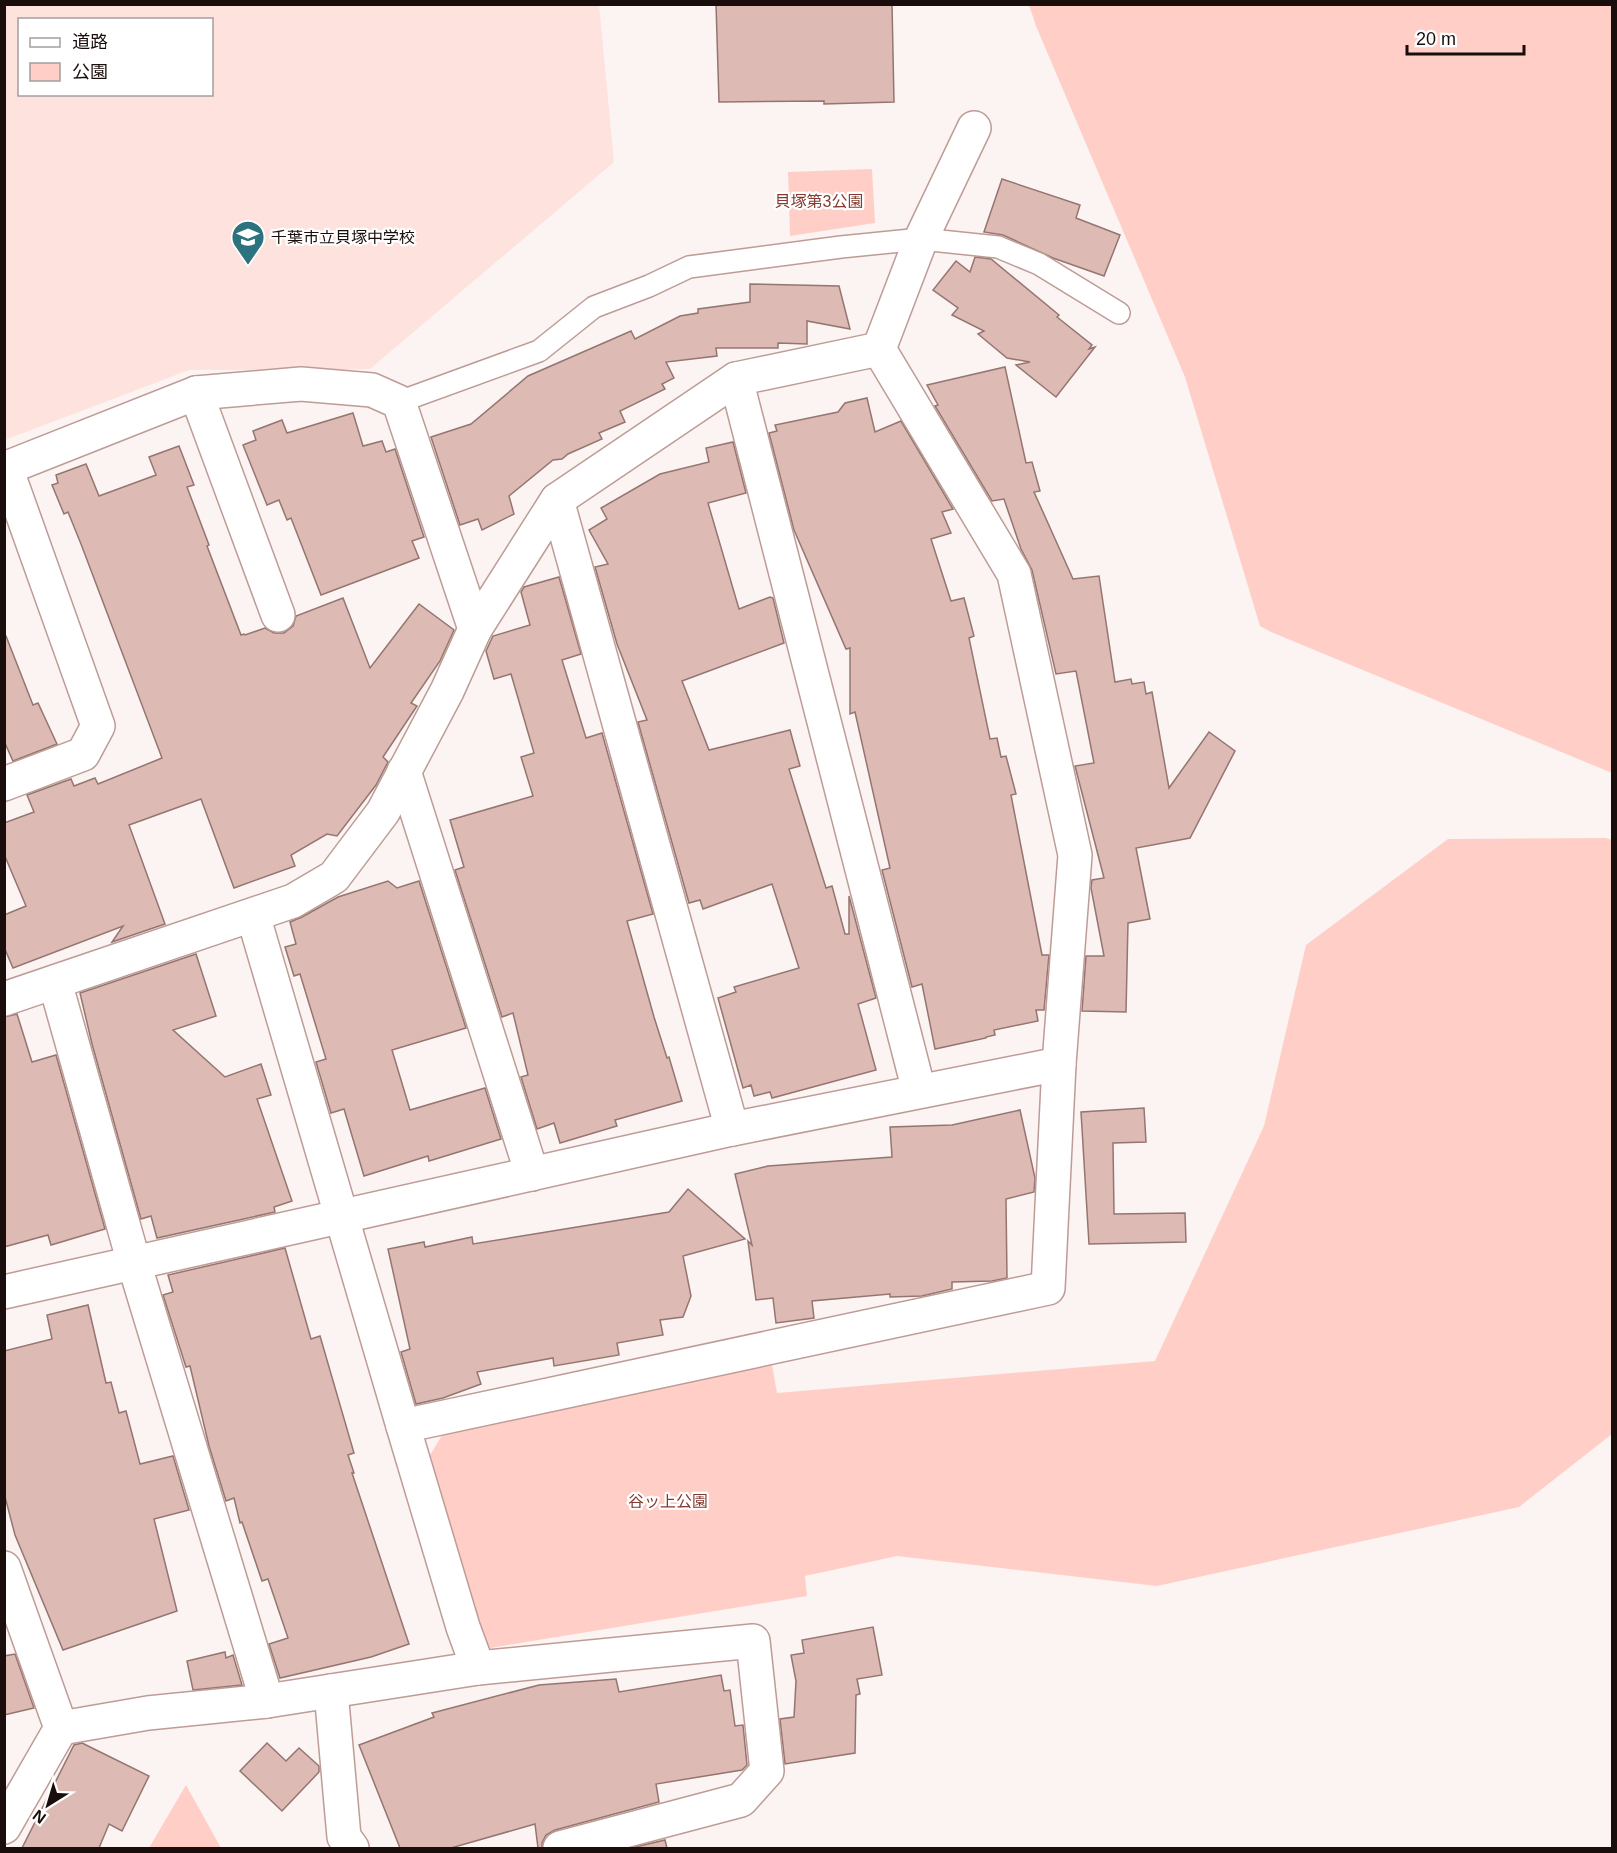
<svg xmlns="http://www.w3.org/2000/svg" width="1617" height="1853" viewBox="0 0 1617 1853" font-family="Helvetica,'Noto Sans JP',sans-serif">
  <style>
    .built { fill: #fee2de; fill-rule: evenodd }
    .green { fill: #ffcfc7 }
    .building { fill: #ddbab4; stroke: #957570; stroke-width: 1.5 }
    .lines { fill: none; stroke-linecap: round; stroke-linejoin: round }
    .lane-casing { stroke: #be9c96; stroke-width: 24 }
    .street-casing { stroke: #be9c96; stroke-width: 36 }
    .lane { stroke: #fff; stroke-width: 21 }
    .street { stroke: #fff; stroke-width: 33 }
    .labels { text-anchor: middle; stroke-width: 4.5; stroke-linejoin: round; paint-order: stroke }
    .park-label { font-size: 16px; fill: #843a30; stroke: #fff }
    .poi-label { font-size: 16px; fill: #190e0c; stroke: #fff; text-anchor: start }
  </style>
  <rect width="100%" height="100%" fill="#fbf4f2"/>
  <path class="built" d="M 5,5 L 599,5 L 614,162 L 370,369 L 189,370 L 5,440 ZM 20,20 L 212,20 L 212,94 L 20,94 Z"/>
  <g class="green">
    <polygon points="1029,5 1612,5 1612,773 1271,632 1260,626 1185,377 1036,26"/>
    <polygon points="872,169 875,223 790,236 788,172"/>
    <polygon points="1606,838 1612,840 1612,1434 1519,1507 1157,1586 897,1556 805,1576 807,1596 490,1648 476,1637 430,1455 444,1432 771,1359 777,1393 1155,1361 1264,1126 1306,945 1448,839"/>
    <polygon points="186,1785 221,1848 149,1848"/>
  </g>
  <g class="building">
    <polygon points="716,4 892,4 894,102 824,104 824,101 719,102"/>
    <polygon points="1002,179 1080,205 1076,218 1120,235 1104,276 1053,258 1003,235 984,232"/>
    <polygon points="975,257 991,259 1059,315 1057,317 1092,345 1089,349 1095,347 1056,397 1016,365 1030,362 1007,358 978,334 984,331 952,315 958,308 933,290 956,261 970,272"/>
    <polygon points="750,284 839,286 850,329 807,321 807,344 778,343 778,348 716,348 717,356 666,362 674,378 662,384 665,389 620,411 625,422 599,433 602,439 568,454 562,459 553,460 509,496 514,514 482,530 478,519 460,525 431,437 471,424 528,376 631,331 635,339 680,316 698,313 698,309 750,302"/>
    <polygon points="1005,367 1026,463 1032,462 1040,491 1034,492 1073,579 1099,576 1115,682 1131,679 1132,684 1144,682 1146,694 1152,692 1169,788 1209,732 1235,751 1190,838 1136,848 1150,919 1128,923 1126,1012 1082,1011 1086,956 1104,956 1091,888 1092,880 1104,878 1075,766 1094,763 1076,671 1056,674 1032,570 1021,549 1004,499 992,501 935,406 938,405 927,385"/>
    <polygon points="867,398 875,432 901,421 953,509 942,512 951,533 931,539 951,601 964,598 974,636 969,638 990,739 997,738 1001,757 1006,756 1016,794 1011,795 1042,955 1049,955 1044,1010 1036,1010 1038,1021 994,1030 995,1035 986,1037 986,1038 935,1049 922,984 912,987 882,870 890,868 855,712 850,714 850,648 846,649 794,530 769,433 777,431 775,425 838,412 845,403"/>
    <polygon points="353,413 363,446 382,441 386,452 395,449 424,537 412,541 419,558 321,595 291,518 287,520 279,500 267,505 243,445 256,440 253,431 282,420 287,433"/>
    <polygon points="733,442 746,493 708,503 739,609 770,597 773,598 784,643 682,681 709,750 790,730 800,766 789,769 826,888 832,886 845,934 849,934 849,896 876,998 858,1004 876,1070 772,1098 770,1092 754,1096 751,1085 743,1088 718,998 736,992 734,987 799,968 772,884 703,909 700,900 689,903 638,722 647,720 617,644 595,567 608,564 589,530 607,519 601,508 660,474 709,462 706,448"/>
    <polygon points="179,446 194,485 187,487 209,545 207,546 241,635 244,634 245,635 265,628 274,633 284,633 293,626 296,616 343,598 370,668 419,604 454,630 440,661 411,703 417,706 383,757 388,762 376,785 337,836 327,834 291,855 295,866 234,888 201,799 129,825 165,924 112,942 123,926 13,968 4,947 4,915 26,906 4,854 4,823 34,812 27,795 71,779 74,786 95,778 98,784 162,758 81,544 68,512 64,514 52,485 58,483 56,475 86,464 99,496 156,475 149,457"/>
    <polygon points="559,577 581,654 562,660 586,738 602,733 653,914 627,921 654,1017 667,1058 669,1057 682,1101 615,1120 617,1126 560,1143 554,1123 537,1129 521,1077 528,1075 513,1013 502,1017 455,870 464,867 450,820 533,796 521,757 534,753 511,674 494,679 486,651 493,636 530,625 521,592 524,587"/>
    <polygon points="4,636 6,636 33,705 38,703 57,744 13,761 4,741"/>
    <polygon points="388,881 397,888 419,881 466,1028 392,1050 410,1110 485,1088 501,1139 429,1161 428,1156 364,1176 344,1109 331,1113 316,1062 326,1059 300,974 294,976 285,947 296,944 290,922 302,917 338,897"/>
    <polygon points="196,954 216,1016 173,1030 225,1077 261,1064 271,1095 257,1099 292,1201 274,1207 275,1212 157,1238 151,1216 141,1219 92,1044 80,993"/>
    <polygon points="17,1014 32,1062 56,1055 105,1229 51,1245 48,1235 4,1247 4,1017"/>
    <polygon points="1144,1108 1146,1142 1113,1143 1114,1214 1185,1213 1186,1242 1089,1244 1081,1112"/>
    <polygon points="1020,1110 1035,1178 1034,1192 1006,1199 1007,1278 992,1281 952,1282 952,1289 922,1296 890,1297 890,1294 812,1301 814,1318 776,1323 773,1298 756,1300 748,1241 752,1245 735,1174 768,1166 892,1157 890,1127 952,1125"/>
    <polygon points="688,1189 745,1239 683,1256 691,1296 683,1317 660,1320 663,1335 617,1343 619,1355 554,1366 553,1358 477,1372 481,1384 443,1398 416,1404 401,1352 410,1349 388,1249 424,1242 425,1247 472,1237 473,1244 669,1212"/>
    <polygon points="285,1248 311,1339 320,1336 354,1453 348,1455 354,1473 352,1473 409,1644 371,1657 280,1678 269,1644 288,1638 268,1579 262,1581 242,1522 240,1523 234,1498 226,1501 209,1446 190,1366 186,1367 163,1295 173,1292 168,1275"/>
    <polygon points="88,1305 106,1383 111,1382 119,1413 126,1411 140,1464 173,1456 189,1510 154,1519 177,1611 63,1650 15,1535 4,1493 4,1351 52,1339 47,1315"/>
    <polygon points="873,1627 882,1675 857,1679 860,1694 856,1695 855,1753 785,1764 780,1719 794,1717 796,1681 791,1655 804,1653 802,1640"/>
    <polygon points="225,1652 226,1658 233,1655 242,1685 193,1690 187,1661"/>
    <polygon points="15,1654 34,1708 4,1715 4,1656"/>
    <polygon points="721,1675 724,1691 730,1690 735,1726 743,1725 747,1765 742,1770 656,1784 659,1802 555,1830 546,1835 542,1843 542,1848 538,1848 535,1824 451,1848 400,1848 359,1745 434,1717 432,1713 539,1685 616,1679 619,1692"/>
    <polygon points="82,1743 149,1776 122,1831 109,1824 99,1848 22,1848 74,1745"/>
    <polygon points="267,1743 286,1761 299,1748 319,1766 319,1772 282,1811 240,1771"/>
    <polygon points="665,1840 667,1848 631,1848"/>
  </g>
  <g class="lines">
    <g class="lane-casing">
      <polyline id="lane" points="399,402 539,351 594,307 649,286 689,267 841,247 921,239 998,247 1039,264 1119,313"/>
    </g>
    <g class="street-casing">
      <g id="street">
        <polyline points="879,349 921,239 974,128"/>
        <polyline points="736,379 919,1091"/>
        <polyline points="196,393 278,615"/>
        <polyline points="4,469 196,393 301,384 372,390 399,402 475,629"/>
        <polyline points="557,500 732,1129"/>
        <polyline points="404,771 532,1174"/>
        <polyline points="4,784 83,754 98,726 6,468"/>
        <polyline points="55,982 134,1263 267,1701"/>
        <polyline points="4,999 293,901 334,877 383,812 447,691 475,629 557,500 736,379 879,349"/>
        <polyline points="4,1292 732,1129 1059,1064"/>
        <polyline points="403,1426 1048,1288 1059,1064 1075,855 1014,574 879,349"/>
        <polyline points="4,1568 61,1728 4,1827"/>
        <polyline points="478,1668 753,1641 767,1771 741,1800 560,1848"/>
        <polyline points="331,1691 344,1837 352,1848"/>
        <polyline points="61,1728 148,1713 267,1701 478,1668 463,1627 403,1426 253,915"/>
      </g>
    </g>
    <use href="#lane" class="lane"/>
    <use href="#street" class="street"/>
  </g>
  <defs>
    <g id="school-pin" transform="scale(1.725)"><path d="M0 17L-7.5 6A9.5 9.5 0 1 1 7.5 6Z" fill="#2c737f" stroke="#fff"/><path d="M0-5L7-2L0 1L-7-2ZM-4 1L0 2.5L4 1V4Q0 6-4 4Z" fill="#fff"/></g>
  </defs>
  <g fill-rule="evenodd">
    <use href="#school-pin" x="248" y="237"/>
  </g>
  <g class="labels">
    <g class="park-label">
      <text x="819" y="207">貝塚第3公園</text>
      <text x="668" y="1507">谷ッ上公園</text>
    </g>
    <g class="poi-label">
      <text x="271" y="243">千葉市立貝塚中学校</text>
    </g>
  </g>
  <rect width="1617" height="1853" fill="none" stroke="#190e0c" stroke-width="12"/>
  <rect x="18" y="18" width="195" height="78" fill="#ffffff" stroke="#a39f9e" stroke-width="1.5"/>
  <rect x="30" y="38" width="30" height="9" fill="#ffffff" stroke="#a39f9e" stroke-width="1.5"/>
  <text x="72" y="48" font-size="18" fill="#190e0c">道路</text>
  <rect x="30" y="63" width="30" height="18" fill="#ffcfc7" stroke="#a39f9e" stroke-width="1.5"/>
  <text x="72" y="78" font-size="18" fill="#190e0c">公園</text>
  <g transform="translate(48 1805) rotate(217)" stroke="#ffffff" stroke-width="4.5" paint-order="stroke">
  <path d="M0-4.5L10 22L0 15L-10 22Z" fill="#190e0c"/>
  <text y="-9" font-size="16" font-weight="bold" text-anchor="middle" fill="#190e0c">N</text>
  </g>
  <path d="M1407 45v9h117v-9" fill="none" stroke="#190e0c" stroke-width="3"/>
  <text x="1416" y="45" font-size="18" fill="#190e0c" stroke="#ffffff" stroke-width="4.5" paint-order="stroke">20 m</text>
</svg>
